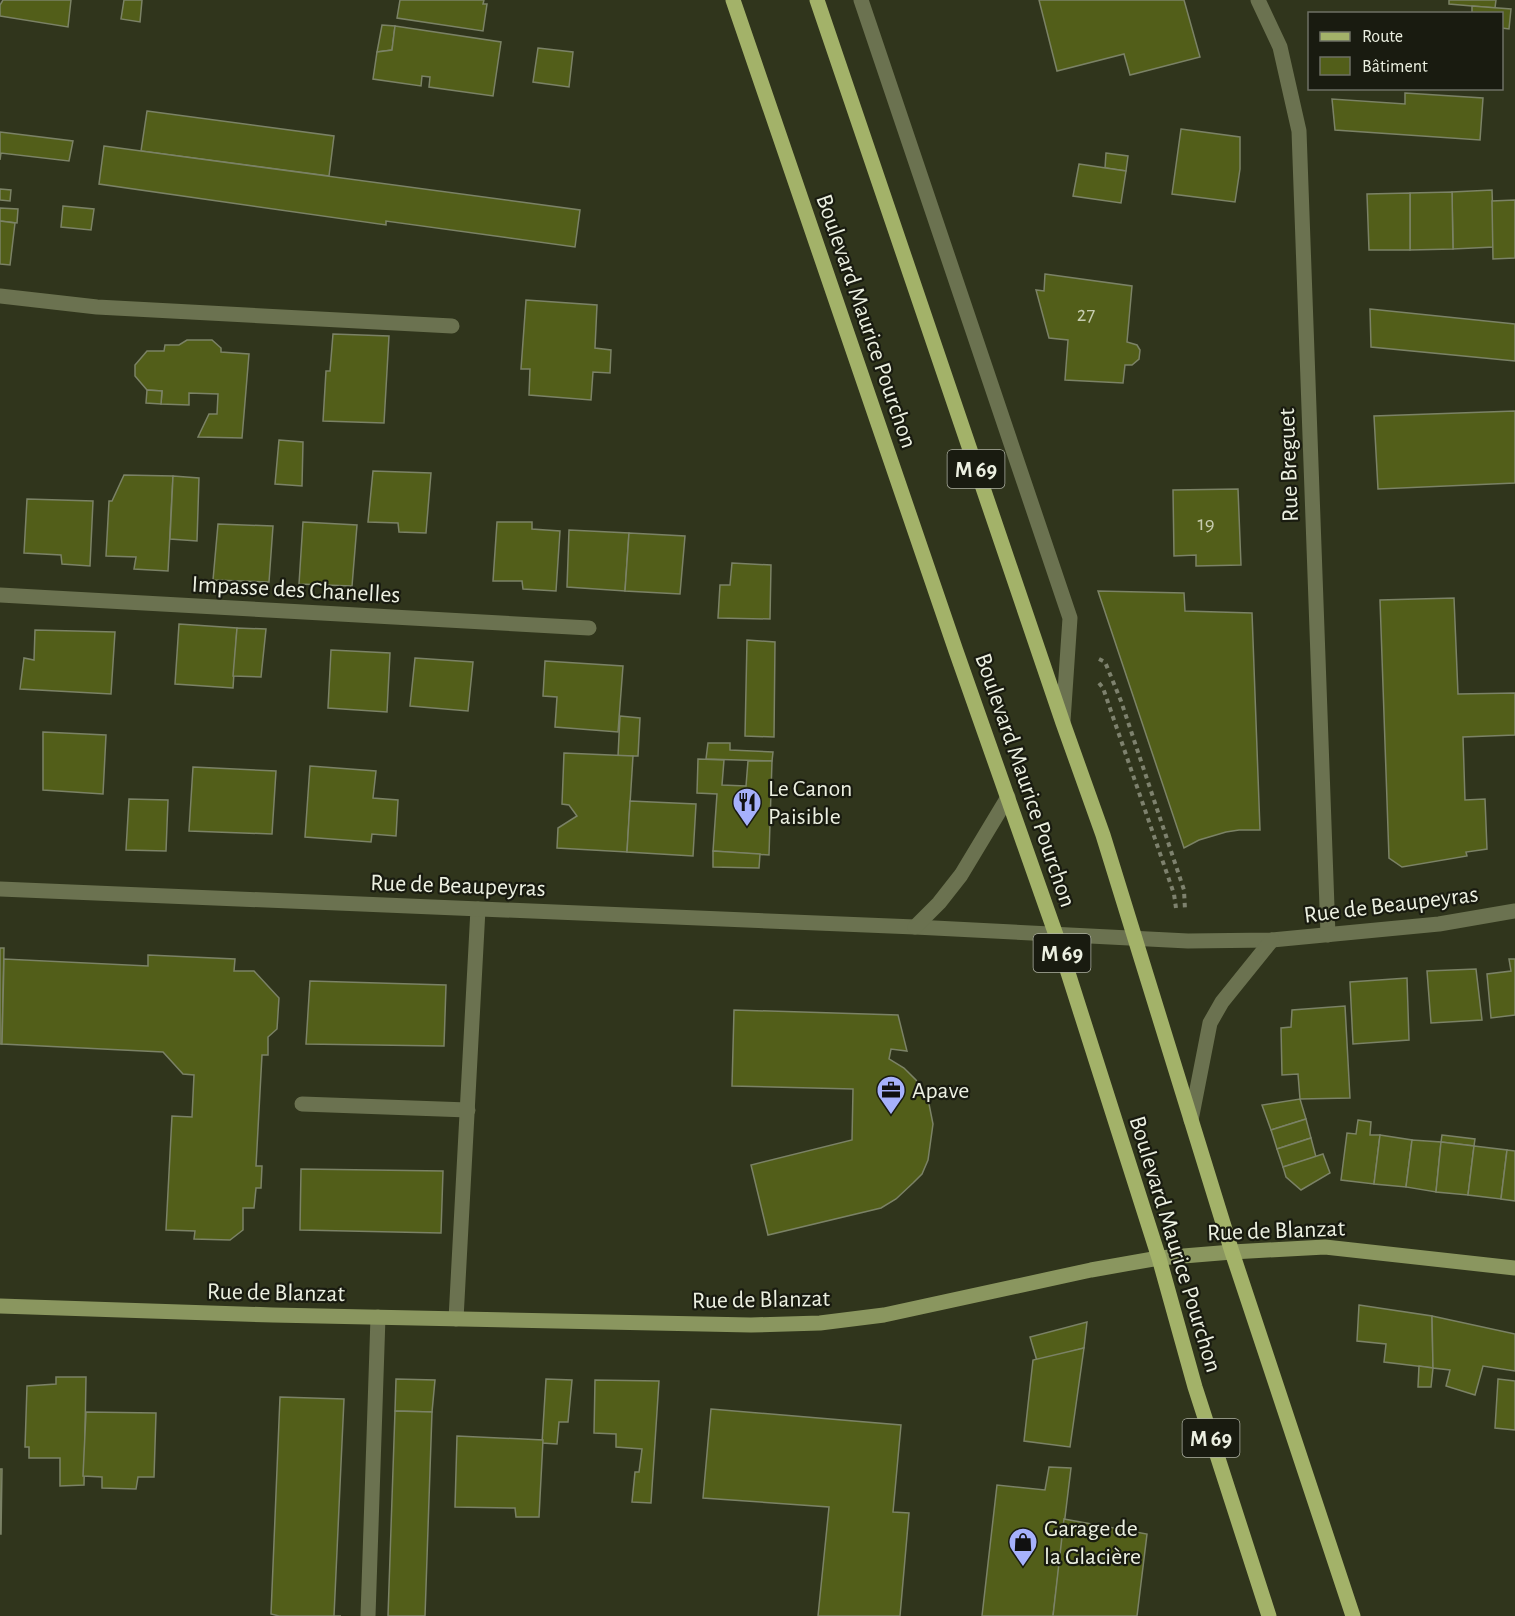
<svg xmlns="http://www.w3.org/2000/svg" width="1515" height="1616" viewBox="0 0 1515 1616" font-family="'Alegreya Sans',sans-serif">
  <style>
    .building { fill: #525e19; stroke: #7b8266; stroke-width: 1.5 }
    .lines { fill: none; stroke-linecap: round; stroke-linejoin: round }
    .path { stroke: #7e826e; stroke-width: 4; stroke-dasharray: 4.5 4.5; stroke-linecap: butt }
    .lane { stroke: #6b7250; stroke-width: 15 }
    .street { stroke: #6b7250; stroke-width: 15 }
    .secondary { stroke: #8a965f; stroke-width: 15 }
    .primary { stroke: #a3b269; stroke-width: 15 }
    .labels { text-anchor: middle; stroke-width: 4.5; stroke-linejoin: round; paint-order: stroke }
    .number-label { font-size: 21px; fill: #c6ccaf }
    .shield { fill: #191b10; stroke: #adb0a2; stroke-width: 1.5 }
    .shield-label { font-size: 22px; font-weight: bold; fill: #ecf0e1 }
    .street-label { font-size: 24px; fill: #ecf0e1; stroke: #191b10 }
    .poi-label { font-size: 24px; fill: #ecf0e1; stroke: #191b10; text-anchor: start }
  </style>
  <rect width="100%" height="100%" fill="#30351c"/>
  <g class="building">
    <polygon points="3,0 71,0 68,27 0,16 0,5"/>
    <polygon points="124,0 142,0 140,22 121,19"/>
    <polygon points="400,0 484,0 483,4 487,4 483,31 397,18"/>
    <polygon points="1039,0 1184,0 1200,57 1130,75 1124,54 1057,71"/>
    <polygon points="1449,0 1496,0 1495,8 1449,4"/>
    <polygon points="1472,6 1511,9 1509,29 1502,28 1502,14 1472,14"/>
    <polygon points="382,25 395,26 392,50 377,52"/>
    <polygon points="395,26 501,42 493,96 429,87 430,77 422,76 421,86 373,79 377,52 392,50"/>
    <polygon points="538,48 573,52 569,87 533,82"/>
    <polygon points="1405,93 1483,98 1480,140 1335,130 1332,99 1405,104"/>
    <polygon points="147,111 334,136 329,176 141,151"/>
    <polygon points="1181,129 1240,137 1240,169 1235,202 1172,194"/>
    <polygon points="0,132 73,141 69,161 1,153 0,160"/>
    <polygon points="104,146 580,210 575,247 386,221 386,225 99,184"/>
    <polygon points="1106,153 1128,156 1126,171 1105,168"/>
    <polygon points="1079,164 1126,171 1121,203 1073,196"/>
    <polygon points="0,189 11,190 10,201 0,200"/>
    <polygon points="1492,190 1494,247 1453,249 1452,192"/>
    <polygon points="1452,192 1453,249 1410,250 1410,193"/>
    <polygon points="1410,193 1410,250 1369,250 1367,194"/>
    <polygon points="1515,200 1515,258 1493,259 1492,201"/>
    <polygon points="63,206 94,209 91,230 61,227"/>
    <polygon points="0,208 18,209 17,223 0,221"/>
    <polygon points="0,221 15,223 10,265 0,264"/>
    <polygon points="1045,274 1132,286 1127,342 1137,345 1140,350 1139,359 1132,365 1125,365 1123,383 1065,380 1068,340 1049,338 1036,290 1044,291"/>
    <polygon points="526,300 597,305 595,348 611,350 610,373 593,372 591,400 529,395 530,369 521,369"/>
    <polygon points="1370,309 1515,324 1515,361 1371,347"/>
    <polygon points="333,334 389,336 384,423 323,421 326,371 330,371"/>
    <polygon points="187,340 212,340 221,348 221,352 249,354 242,438 198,437 209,414 217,414 218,394 189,393 189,405 161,404 162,391 147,390 135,376 135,365 147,351 164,351 165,345 179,345"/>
    <polygon points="147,390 162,391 161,404 146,403"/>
    <polygon points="1515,411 1515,483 1378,489 1374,416"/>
    <polygon points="279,440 303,442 302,486 275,484"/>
    <polygon points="373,471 431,473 426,533 399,532 398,523 368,522"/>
    <polygon points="124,475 173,476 168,571 134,569 136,557 106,556 109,501 112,501"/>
    <polygon points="173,476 199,478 197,541 170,539"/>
    <polygon points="1238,489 1241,565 1196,566 1196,555 1174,556 1173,490"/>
    <polygon points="27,499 93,501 90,566 62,564 61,555 24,553"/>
    <polygon points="303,522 357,525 352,586 299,584"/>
    <polygon points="497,522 532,522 532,529 560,531 556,591 523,589 522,581 493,581"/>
    <polygon points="218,524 273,526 269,582 213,580"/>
    <polygon points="569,530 629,533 625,591 567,587"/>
    <polygon points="629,533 685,536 680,594 625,591"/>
    <polygon points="732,563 771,565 770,619 718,618 720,585 730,585"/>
    <polygon points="1098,591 1184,593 1185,611 1252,613 1260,830 1239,830 1226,832 1199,840 1184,848"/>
    <polygon points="1454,598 1458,694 1515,693 1515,735 1463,737 1465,800 1485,799 1487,849 1466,852 1467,856 1402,867 1389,858 1380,600"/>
    <polygon points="179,624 237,628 233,688 175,684"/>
    <polygon points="237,628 266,629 261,677 233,676"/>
    <polygon points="35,630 115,632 111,694 20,689 24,658 34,660"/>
    <polygon points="747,640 775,642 774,737 745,736"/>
    <polygon points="331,650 390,653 387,712 328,708"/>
    <polygon points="415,658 473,662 468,711 410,706"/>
    <polygon points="545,661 623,666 618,732 555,727 557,697 543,696"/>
    <polygon points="620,716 640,718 638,756 618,756"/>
    <polygon points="43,732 106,735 103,794 43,790"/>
    <polygon points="708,743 730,743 730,750 773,752 772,761 706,759"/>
    <polygon points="564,753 633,756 627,852 557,848 558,828 577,816 569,805 562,804"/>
    <polygon points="698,759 724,760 722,785 746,786 748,761 772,761 769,855 713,851 717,794 697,793"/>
    <polygon points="310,766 376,771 373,798 398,800 396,836 372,834 371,842 305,837"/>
    <polygon points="193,767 276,771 272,834 189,831"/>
    <polygon points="129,799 168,800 166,851 126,850"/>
    <polygon points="630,801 696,804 693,856 627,852"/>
    <polygon points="713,851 760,854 759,868 713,867"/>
    <polygon points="0,948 4,948 2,1044 0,1044"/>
    <polygon points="148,955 235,959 234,971 254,971 279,998 277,1029 268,1037 268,1055 262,1055 256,1166 262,1166 261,1188 256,1188 254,1208 243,1208 243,1230 230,1240 194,1239 195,1231 166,1230 172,1116 192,1117 194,1075 183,1074 163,1052 2,1044 4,959 148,966"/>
    <polygon points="1509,959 1515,959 1515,1015 1491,1018 1487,974 1511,971"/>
    <polygon points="1476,969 1482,1020 1431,1023 1427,971"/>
    <polygon points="1407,978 1409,1040 1353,1044 1350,982"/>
    <polygon points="310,981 446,985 444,1046 306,1044"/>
    <polygon points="1345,1006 1350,1098 1300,1099 1298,1074 1282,1075 1281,1028 1291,1027 1292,1010"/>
    <polygon points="734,1010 898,1015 907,1051 891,1049 889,1059 904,1068 916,1080 929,1104 933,1124 928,1160 922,1174 913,1183 896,1199 881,1208 768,1235 751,1165 852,1140 853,1089 732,1086"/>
    <polygon points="1300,1099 1306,1119 1271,1130 1262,1105"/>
    <polygon points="1306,1119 1311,1138 1277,1149 1271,1130"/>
    <polygon points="1358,1120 1371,1122 1370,1135 1380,1135 1374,1184 1341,1180 1347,1133 1356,1134"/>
    <polygon points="1380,1135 1412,1140 1406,1187 1374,1184"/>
    <polygon points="1442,1135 1475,1139 1474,1146 1441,1142"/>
    <polygon points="1311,1138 1316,1157 1283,1167 1277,1149"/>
    <polygon points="1412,1140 1441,1142 1436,1192 1406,1187"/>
    <polygon points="1441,1142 1474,1146 1468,1195 1436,1192"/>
    <polygon points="1474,1146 1507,1150 1501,1199 1468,1195"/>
    <polygon points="1507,1150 1515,1151 1515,1201 1501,1199"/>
    <polygon points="1323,1154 1330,1173 1301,1190 1286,1177 1283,1167"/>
    <polygon points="301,1169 443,1171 441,1233 300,1230"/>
    <polygon points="1359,1305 1432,1316 1433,1368 1384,1362 1386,1344 1357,1341"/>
    <polygon points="1432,1316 1515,1334 1515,1371 1483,1366 1475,1395 1446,1386 1450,1370 1433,1368"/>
    <polygon points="1087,1322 1084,1348 1037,1361 1030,1337"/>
    <polygon points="1084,1348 1070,1447 1024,1441 1033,1360"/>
    <polygon points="1419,1366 1433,1368 1431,1387 1418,1387"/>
    <polygon points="56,1377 86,1377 84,1485 60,1486 60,1458 29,1458 29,1447 25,1447 27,1386 56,1384"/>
    <polygon points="396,1379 435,1380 432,1412 395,1411"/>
    <polygon points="546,1379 572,1380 568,1422 559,1422 557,1444 542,1443"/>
    <polygon points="1498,1379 1515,1381 1515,1430 1495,1428"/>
    <polygon points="595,1380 659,1381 651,1503 632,1502 635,1472 639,1472 642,1449 616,1447 616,1434 594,1433"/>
    <polygon points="280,1397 344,1399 334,1616 341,1616 279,1616 271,1614"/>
    <polygon points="711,1409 901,1425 893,1512 909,1513 900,1616 818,1616 829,1507 703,1498"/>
    <polygon points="395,1411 432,1412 425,1616 388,1616"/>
    <polygon points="86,1412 156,1413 154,1477 138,1477 136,1489 102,1488 102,1477 83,1476"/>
    <polygon points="457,1436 543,1440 539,1517 516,1517 515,1508 455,1507"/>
    <polygon points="1049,1467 1071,1468 1053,1616 982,1616 997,1485 1045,1490"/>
    <polygon points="0,1469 2,1469 1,1534 0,1534"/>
    <polygon points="1064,1519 1147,1534 1137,1616 1053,1616"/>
  </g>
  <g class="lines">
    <g class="path">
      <polyline points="1099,659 1105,662 1121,701 1184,890 1185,910"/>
      <polyline points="1099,683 1103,688 1174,894 1176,908"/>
    </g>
    <g class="lane">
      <polyline points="861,0 1070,618 1063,721"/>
      <polyline points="0,296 97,307 452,326"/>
      <polyline points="302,1104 468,1110"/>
      <polyline points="456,1319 478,909"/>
      <polyline points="368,1616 378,1317"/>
    </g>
    <g class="street">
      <polyline points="1258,0 1280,47 1299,131 1328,935"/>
      <polyline points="0,595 589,628"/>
      <polyline points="0,889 915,927 1188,941 1272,940 1439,924 1515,911"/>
      <polyline points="915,927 939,903 961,875 1008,797"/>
      <polyline points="1191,1120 1210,1023 1222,1002 1272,940"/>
    </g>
    <polyline class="secondary" points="0,1306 273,1315 751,1325 820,1323 884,1315 1091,1270 1159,1258 1232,1252 1325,1247 1515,1268"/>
    <g class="primary">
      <polyline points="733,0 956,651 1056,935 1159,1258 1195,1387 1269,1616"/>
      <polyline points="817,0 1063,723 1103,835 1232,1252 1353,1616"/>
    </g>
  </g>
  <defs>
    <g id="restaurant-pin" transform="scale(1.5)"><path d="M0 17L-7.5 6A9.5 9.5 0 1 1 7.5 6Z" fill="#a6b1fc" stroke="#191b10"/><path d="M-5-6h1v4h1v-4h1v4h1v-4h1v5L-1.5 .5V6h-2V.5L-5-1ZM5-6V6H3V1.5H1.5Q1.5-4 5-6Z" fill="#111"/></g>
    <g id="office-pin" transform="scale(1.5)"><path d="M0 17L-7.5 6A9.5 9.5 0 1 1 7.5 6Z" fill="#a6b1fc" stroke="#191b10"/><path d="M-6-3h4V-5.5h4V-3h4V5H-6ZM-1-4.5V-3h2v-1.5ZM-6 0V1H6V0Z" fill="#111"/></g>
    <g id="shop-pin" transform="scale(1.5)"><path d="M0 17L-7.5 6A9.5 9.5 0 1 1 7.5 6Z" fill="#a6b1fc" stroke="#191b10"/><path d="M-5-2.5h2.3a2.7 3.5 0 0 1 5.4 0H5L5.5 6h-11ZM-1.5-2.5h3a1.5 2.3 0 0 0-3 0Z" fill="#111"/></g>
  </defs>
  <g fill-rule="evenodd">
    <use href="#restaurant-pin" x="747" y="802"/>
    <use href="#office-pin" x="891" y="1090"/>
    <use href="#shop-pin" x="1023" y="1542"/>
  </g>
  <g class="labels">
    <g class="number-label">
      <text x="1086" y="321">27</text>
      <text x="1206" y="530">19</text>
    </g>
    <g class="shield">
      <rect x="947.5" y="450" width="57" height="38" rx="4.5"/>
      <rect x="1033.5" y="934" width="57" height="38" rx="4.5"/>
      <rect x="1182.5" y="1419" width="57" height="38" rx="4.5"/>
    </g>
    <g class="shield-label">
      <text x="976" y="477">M 69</text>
      <text x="1062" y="961">M 69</text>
      <text x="1211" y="1446">M 69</text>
    </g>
    <g class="street-label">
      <text transform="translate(867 321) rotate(71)" y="8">Boulevard Maurice Pourchon</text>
      <text transform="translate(1288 465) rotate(-92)" y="8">Rue Breguet</text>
      <text transform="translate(296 589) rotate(3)" y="8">Impasse des Chanelles</text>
      <text transform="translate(1026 780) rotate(71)" y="8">Boulevard Maurice Pourchon</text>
      <text transform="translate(458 885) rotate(2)" y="8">Rue de Beaupeyras</text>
      <text transform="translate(1391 904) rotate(-7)" y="8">Rue de Beaupeyras</text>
      <text transform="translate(1276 1230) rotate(-2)" y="8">Rue de Blanzat</text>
      <text transform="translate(1176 1244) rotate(73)" y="8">Boulevard Maurice Pourchon</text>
      <text transform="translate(276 1292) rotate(1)" y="8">Rue de Blanzat</text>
      <text transform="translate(761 1299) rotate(-1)" y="8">Rue de Blanzat</text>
    </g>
    <g class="poi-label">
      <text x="768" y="796">Le Canon<tspan x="768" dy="28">Paisible</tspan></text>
      <text x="912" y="1098">Apave</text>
      <text x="1044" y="1536">Garage de<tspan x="1044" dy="28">la Glacière</tspan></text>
    </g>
  </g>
  <rect x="1308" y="12" width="195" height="78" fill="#191b10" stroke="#6d7064" stroke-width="1.5"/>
  <rect x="1320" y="32" width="30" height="9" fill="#a3b269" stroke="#6d7064" stroke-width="1.5"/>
  <text x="1362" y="42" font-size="18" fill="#ecf0e1">Route</text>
  <rect x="1320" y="57" width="30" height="18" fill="#525e19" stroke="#6d7064" stroke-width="1.5"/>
  <text x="1362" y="72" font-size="18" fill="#ecf0e1">Bâtiment</text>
</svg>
